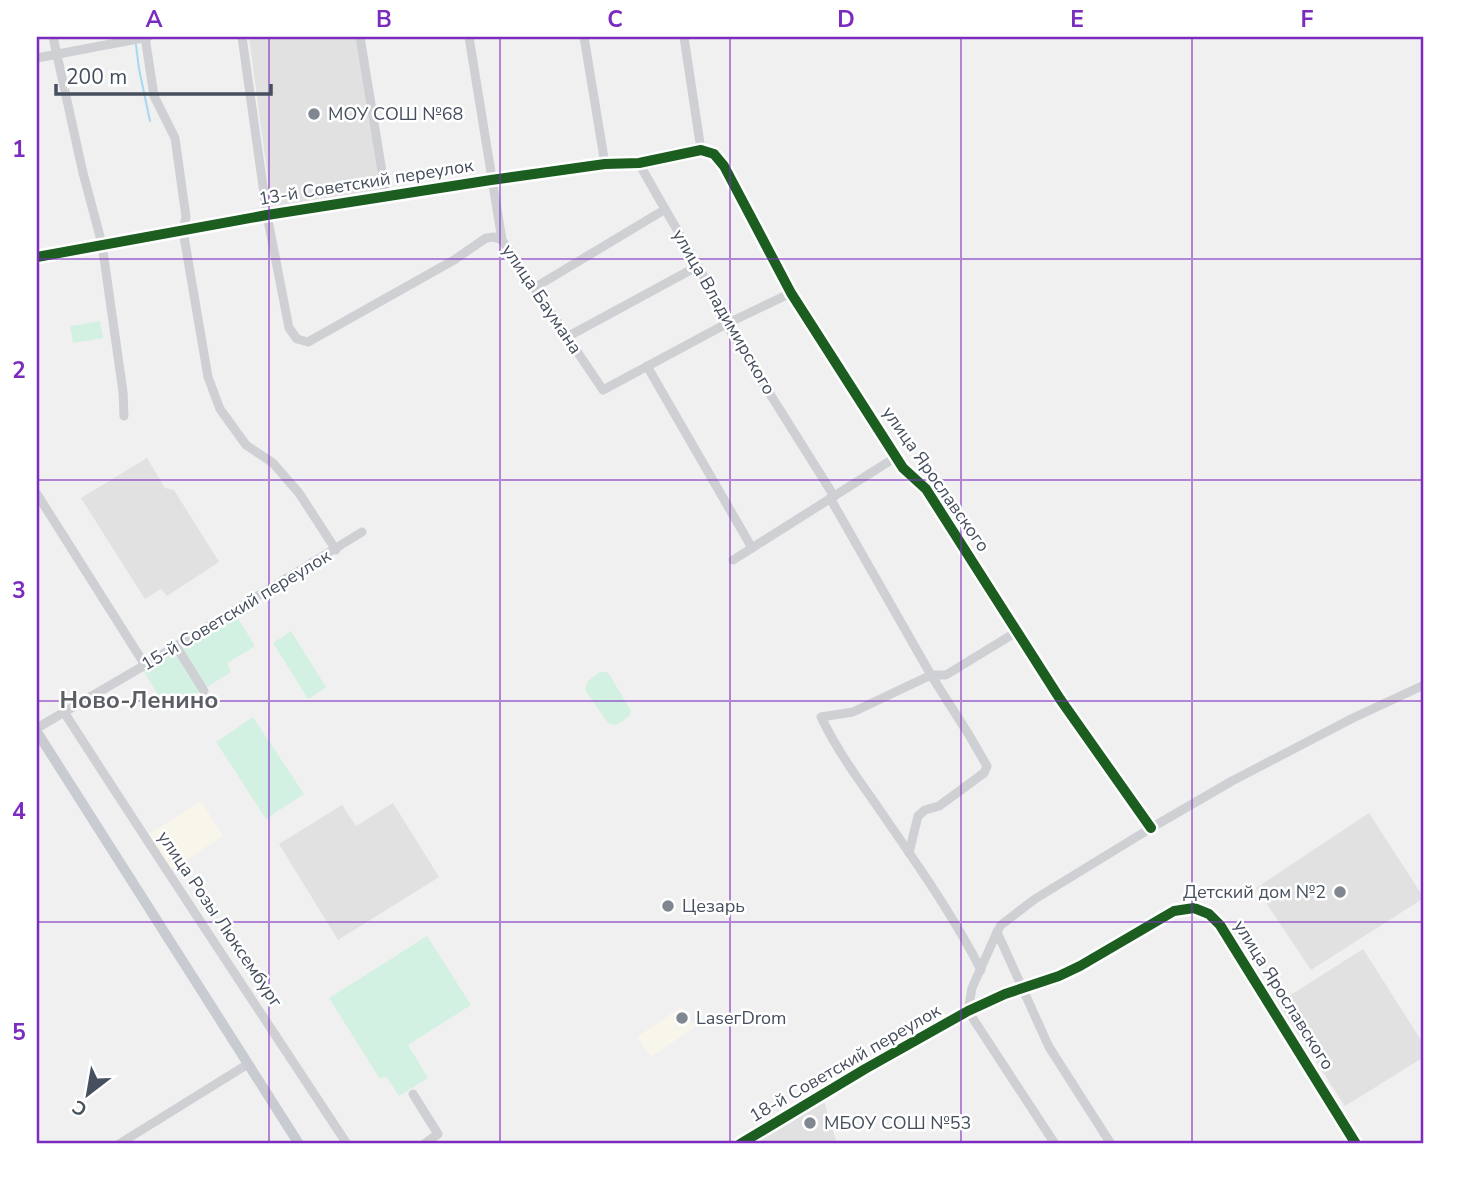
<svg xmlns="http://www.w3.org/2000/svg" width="1461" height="1181" viewBox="0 0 1461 1181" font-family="'Nunito Sans',sans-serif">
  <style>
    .commercial { fill: #f8f5eb }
    .education { fill: #e2e1e2 }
    .park { fill: #d3f1e2 }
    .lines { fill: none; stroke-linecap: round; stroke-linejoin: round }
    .stream { stroke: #a5d8f2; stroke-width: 2 }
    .minor { stroke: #ced0d4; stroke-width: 9 }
    .major { stroke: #c8cbd1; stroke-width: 10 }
    .cycleway-casing { stroke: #fff; stroke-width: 15 }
    .cycleway { stroke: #1b5e20; stroke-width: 10 }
    .grid { fill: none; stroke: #7b2cbf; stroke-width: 2; stroke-opacity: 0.55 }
    .poi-dot { fill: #818791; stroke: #fff; stroke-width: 2.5 }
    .labels { text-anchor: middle; stroke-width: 5; stroke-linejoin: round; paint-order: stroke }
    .poi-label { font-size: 18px; fill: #454f5e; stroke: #fff; text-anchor: start }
    .street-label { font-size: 18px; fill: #454f5e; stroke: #fff }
    .district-label { font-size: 24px; font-weight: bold; fill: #5b5e64; stroke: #fff }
    .neatline { fill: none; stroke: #7b2cbf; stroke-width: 2.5 }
    .grid-label { font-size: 23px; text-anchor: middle; font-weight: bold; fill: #7b2cbf }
  </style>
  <rect width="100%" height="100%" fill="#f1f0f0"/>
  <g class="commercial">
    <polygon points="201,801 223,836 169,871 146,836"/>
    <polygon points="681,1007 695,1027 651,1057 637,1037"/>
  </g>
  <g class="education">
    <polygon points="249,37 356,37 381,192 272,210"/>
    <polygon points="147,458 165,488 174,490 219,562 167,596 161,589 145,599 81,498"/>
    <polygon points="393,803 439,877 338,940 279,844 342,805 356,826"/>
    <polygon points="1369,813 1424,898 1311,970 1256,888"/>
    <polygon points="1363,949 1424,1045 1424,1057 1345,1106 1278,1003"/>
    <polygon points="824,1101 837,1144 754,1144"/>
  </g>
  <g class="park">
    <polygon points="100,321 103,338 73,343 70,326"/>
    <polygon points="236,615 255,646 227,663 231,672 205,688 181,648"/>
    <polygon points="291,631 326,687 308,699 273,643"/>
    <polygon points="174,651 200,691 168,711 143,670"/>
    <path d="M 600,672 L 606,672 L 609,674 L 631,711 L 630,715 C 623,721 616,728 608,723 L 585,690 L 588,681 Z"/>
    <polygon points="253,717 304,794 266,819 216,742"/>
    <polygon points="427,936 471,1005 408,1045 428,1078 399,1096 386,1076 380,1079 329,998"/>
  </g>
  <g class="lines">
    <polyline class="stream" points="136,45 139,69 150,121"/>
    <g class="minor">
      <polyline points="53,37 83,173 102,244 123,392 124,416"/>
      <polyline points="145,37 154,96 175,138 186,217 183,231 208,377 220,409 246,445 273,463 299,493 336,550"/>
      <polyline points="242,37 267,215 289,328 297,339 308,342 454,260 486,238 494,237 502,240"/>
      <polyline points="360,37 386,196"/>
      <polyline points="469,37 502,240 603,390 726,324 791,293"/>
      <polyline points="584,37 605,164"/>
      <polyline points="684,37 701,150"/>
      <polyline points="37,58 148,37"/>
      <path d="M 639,163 C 660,202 684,240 705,279 C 713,293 724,308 726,324 L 834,496"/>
      <polyline points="37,257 267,215 491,180 605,164 639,163 701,150 714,154 724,166 791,293 903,468 926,489 1060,699 1151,828"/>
      <polyline points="534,288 664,210"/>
      <polyline points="567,337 698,266"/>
      <polyline points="647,366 752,548"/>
      <polyline points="37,494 145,665"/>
      <polyline points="830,498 931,675 969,735 987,766 984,773 939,806 925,810 918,816 909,853"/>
      <polyline points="733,560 896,457"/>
      <polyline points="176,646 204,691"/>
      <path d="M 64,712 C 157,857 253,1001 347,1144"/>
      <polyline points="37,728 145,665 362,532"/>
      <polyline points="997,932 1049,1047 1111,1144"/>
      <path d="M 981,970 C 951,911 912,857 875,803 C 855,775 836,748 821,717 L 853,712 L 931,675 L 946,675 L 1018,631"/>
      <polyline points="968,1011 972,988 997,932 1001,925 1035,899 1151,828 1232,781 1353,718 1424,685"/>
      <polyline points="968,1011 1055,1144"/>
      <polyline points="413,1094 438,1134 424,1144"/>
      <polyline points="119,1144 248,1064"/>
      <polyline points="740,1144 865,1069 968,1011 1005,994 1059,976 1080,966 1174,911 1194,908 1209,914 1220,925 1356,1144"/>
    </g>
    <polyline class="major" points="37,732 299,1144"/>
    <g class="cycleway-casing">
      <g id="cycleway">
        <polyline points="37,257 267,215 491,180 605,164 639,163 701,150 714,154 724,166 791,293 903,468 926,489 1060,699 1151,828"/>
        <polyline points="740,1144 865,1069 968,1011 1005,994 1059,976 1080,966 1174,911 1194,908 1209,914 1220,925 1356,1144"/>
      </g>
    </g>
    <use href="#cycleway" class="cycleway"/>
  </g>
  <path class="grid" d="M 269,37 L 269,1144M 500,37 L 500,1144M 730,37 L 730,1144M 961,37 L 961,1144M 1192,37 L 1192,1144M 37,259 L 1424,259M 37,480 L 1424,480M 37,701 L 1424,701M 37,922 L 1424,922"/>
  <g class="poi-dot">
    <circle cx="314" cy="114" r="7"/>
    <circle cx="1340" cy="892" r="7"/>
    <circle cx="668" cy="906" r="7"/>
    <circle cx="682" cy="1018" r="7"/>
    <circle cx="810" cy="1123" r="7"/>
  </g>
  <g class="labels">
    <g class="poi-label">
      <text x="328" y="120">МОУ СОШ №68</text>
      <text x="1326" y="898" text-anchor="end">Детский дом №2</text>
      <text x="682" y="912">Цезарь</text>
      <text x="696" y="1024">LaseгDrom</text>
      <text x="824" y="1129">МБОУ СОШ №53</text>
    </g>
    <g class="street-label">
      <text transform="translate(366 182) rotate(-9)" y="6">13-й Советский переулок</text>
      <text transform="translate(542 299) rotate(56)" y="6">улица Баумана</text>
      <text transform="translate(724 312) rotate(60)" y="6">улица Владимирского</text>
      <text transform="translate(936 479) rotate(55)" y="6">улица Ярославского</text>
      <text transform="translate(236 610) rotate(-31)" y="6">15-й Советский переулок</text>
      <text transform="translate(220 919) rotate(56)" y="6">улица Розы Люксембург</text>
      <text transform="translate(1284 995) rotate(58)" y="6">улица Ярославского</text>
      <text transform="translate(845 1063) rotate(-30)" y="6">18-й Советский переулок</text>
    </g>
    <g class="district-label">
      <text x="139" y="708">Ново-Ленино</text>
    </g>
  </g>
  <rect width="1461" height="1181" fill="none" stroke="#ffffff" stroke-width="77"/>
  <g transform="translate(88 1094) rotate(211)" stroke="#ffffff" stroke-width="5" paint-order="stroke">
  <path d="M0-5L12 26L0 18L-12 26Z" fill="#454f5e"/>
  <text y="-10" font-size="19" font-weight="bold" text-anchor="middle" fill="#454f5e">С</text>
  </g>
  <path d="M56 84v10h215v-10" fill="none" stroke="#454f5e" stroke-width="3.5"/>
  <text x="66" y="84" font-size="21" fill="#454f5e" stroke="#ffffff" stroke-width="5" paint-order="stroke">200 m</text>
  <rect x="38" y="38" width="1384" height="1104" class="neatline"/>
  <g class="grid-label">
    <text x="154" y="27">A</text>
    <text x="384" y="27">B</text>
    <text x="615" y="27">C</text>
    <text x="846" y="27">D</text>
    <text x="1077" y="27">E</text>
    <text x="1307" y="27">F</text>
    <text x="19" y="157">1</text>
    <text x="19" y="378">2</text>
    <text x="19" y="598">3</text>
    <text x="19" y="819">4</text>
    <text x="19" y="1040">5</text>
  </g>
</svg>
